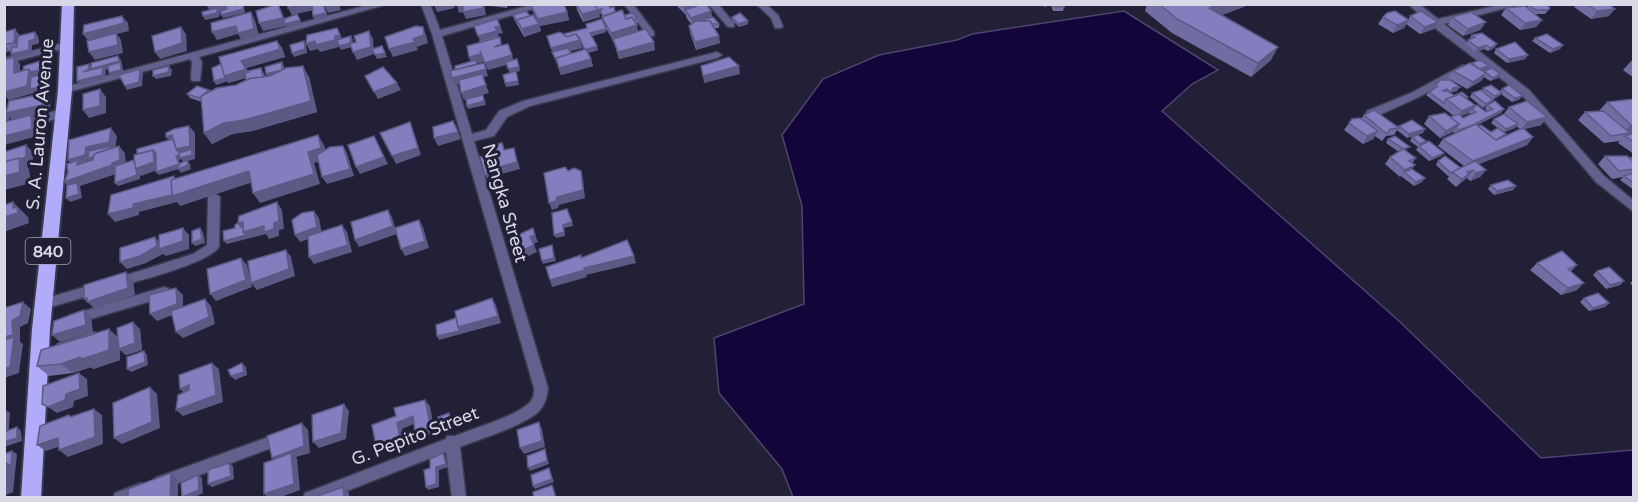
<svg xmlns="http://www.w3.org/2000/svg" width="1638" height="502" viewBox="0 0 1638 502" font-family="'Varela Round',sans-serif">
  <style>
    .water { fill: #130539; stroke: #4e446d; stroke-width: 1.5 }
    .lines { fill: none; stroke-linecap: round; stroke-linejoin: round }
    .minor-casing { stroke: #3b3a4f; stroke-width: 3 }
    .trunk-casing { stroke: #3b3a4f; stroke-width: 4 }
    .minor { fill: #62608c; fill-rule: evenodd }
    .trunk { fill: #b0acfa; fill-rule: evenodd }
    .wall { fill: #716da3; fill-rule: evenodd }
    .shaded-wall { fill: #5c5985; fill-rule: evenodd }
    .building { fill: #837fbe; stroke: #5c5985; stroke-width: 1.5 }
    .labels { text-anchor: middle; stroke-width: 6; stroke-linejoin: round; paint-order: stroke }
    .shield { fill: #212036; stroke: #a1a1b2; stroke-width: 1.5 }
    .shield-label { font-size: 16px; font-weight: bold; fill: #d8d8e7 }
    .street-label { font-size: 18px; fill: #d8d8e7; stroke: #212036 }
  </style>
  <rect width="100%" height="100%" fill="#212036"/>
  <polygon class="water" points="1124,11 1218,70 1192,84 1162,111 1399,321 1541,458 1633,450 1633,497 793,497 782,469 719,393 714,338 804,304 802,206 782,135 823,79 879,55 957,40 972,34"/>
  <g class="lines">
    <g class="minor-casing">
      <g id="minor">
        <polygon points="371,4 388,4 199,57 202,62 200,81 192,81 191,79 192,62 190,59 65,93 60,90 65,87"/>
        <path d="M 421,4 L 430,4 L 440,30 L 534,4 L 550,4 L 442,36 L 472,134 L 486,130 L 499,111 L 523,101 L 717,52 L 722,55 L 717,58 L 530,106 L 507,117 L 494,136 L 474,141 L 548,388 C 547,396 546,403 540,410 C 527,425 480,439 460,447 L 466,498 L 452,498 L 446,452 L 329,498 L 303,498 L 305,493 L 446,439 L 447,436 L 455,436 C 473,428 518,416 530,402 C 534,397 534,393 534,388 L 432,34 Z"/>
        <polygon points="624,4 633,4 654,32 654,36 648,36"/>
        <polygon points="708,4 718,4 734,23 734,27 728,27"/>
        <polygon points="756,4 766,4 778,15 783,26 781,28 775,28 771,18"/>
        <polygon points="1408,4 1419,4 1438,19 1503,4 1522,4 1444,24 1529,90 1604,176 1634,201 1634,212 1596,182 1521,94 1431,25"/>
        <polygon points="67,42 70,43 70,47 4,64 4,58"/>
        <polygon points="1463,65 1468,68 1467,70 1419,97 1375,117 1367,117 1366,114 1367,111 1411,93"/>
        <polygon points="62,109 66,110 67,113 66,116 4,134 4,126"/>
        <path d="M 214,193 L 220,197 L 219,247 C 207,264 140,280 118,287 L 114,285 L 112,282 L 114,279 L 193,254 L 207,245 L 208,197 Z"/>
        <polygon points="98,283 102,284 104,288 102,292 44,309 40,308 38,304 40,300"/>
        <polygon points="164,287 168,288 170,292 168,296 74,324 70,323 68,319 70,315 74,314"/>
        <polygon points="282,432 287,434 289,438 287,442 160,490 155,488 153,483 155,478"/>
        <polygon points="141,483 146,485 148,490 146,495 139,498 113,498 115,493"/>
      </g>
    </g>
    <g class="trunk-casing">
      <polygon id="trunk" points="62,4 74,4 72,90 50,329 41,498 21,498 32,329 58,90"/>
    </g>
    <use href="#minor" class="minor"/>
    <use href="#trunk" class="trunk"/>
  </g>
  <g class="wall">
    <polygon points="491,4 508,4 507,8 491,6"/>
    <path d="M 576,4 L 595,4 L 596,6 L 599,5 L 598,4 L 620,4 L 609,7 L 615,12 L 637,19 L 638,23 L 636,23 L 638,32 L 655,50 L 619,59 L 613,40 L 605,27 L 606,32 L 592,36 L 598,50 L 588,53 L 593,66 L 561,75 L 547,36 L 563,34 L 586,28 L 586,24 L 603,20 L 601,14 L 599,14 L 600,17 L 583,22 L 577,10 ZM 580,41 L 584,50 L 571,54 L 569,51 L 582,48 Z"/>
    <polygon points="675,4 706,4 711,11 712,17 719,24 719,28 714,28 720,43 696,50 690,33 689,26 691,24 686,17 686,15"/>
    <polygon points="1042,4 1062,4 1064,7 1063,11 1053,11 1051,5 1044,7"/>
    <polygon points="1147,4 1251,4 1222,15 1271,60 1251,77 1172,33 1145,11"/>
    <polygon points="1577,4 1608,4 1609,16 1591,19 1574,7"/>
    <polygon points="531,5 567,12 569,20 540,26 533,12"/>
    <polygon points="1529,5 1550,8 1545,14 1534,14 1542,20 1536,27 1520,30 1501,15 1506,8 1527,8"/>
    <polygon points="513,15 530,16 539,24 541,31 524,37 514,19"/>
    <polygon points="1410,16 1438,22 1434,29 1420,34 1406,24 1404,28 1393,33 1378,24 1383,17 1408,20"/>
    <polygon points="732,17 748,24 739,27 732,20"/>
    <polygon points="1452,17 1486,22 1480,30 1463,36 1448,25"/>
    <polygon points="4,32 20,36 38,36 39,43 32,45 32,54 15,58 11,54 11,51 4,53"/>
    <polygon points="1472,35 1497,44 1494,48 1488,51 1484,49 1475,52 1466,44"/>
    <polygon points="1535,38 1563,45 1560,49 1550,53 1532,41"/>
    <polygon points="277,41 282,48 285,57 246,68 248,71 261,68 265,76 267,76 284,66 284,69 309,77 317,112 252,131 232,134 212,144 204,133 202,102 190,98 187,94 209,90 210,91 236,85 246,80 246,78 228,83 227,81 216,85"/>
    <polygon points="1496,49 1528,55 1525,59 1507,63 1494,53"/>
    <polygon points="1633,59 1634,59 1634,78 1623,70"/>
    <polygon points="1472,64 1489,66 1487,70 1498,78 1490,81 1484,77 1481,81 1467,89 1448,78 1453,71"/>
    <path d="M 1440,80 L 1457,91 L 1450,93 L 1455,96 L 1467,99 L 1475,105 L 1469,113 L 1461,116 L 1463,118 L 1471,114 L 1469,113 L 1472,109 L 1487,111 L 1485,109 L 1487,105 L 1504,109 L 1501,113 L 1477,125 L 1491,132 L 1499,129 L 1491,123 L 1494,119 L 1503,115 L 1509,107 L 1547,117 L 1541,125 L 1524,129 L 1533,137 L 1527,145 L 1479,164 L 1486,170 L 1480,177 L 1470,181 L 1467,178 L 1466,178 L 1463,181 L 1456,187 L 1447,179 L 1449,177 L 1436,165 L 1438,161 L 1461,168 L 1464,166 L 1438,146 L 1443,139 L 1455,133 L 1453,132 L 1440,138 L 1424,124 L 1429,116 L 1450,117 L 1454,116 L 1426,95 L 1429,92 L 1433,89 ZM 1516,126 L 1520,129 L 1504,136 L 1506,134 L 1503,132 L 1515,128 Z"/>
    <polygon points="1483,88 1500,91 1502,89 1520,99 1512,102 1501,94 1499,96 1492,100 1483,108 1470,97 1472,93 1482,90"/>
    <polygon points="1634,99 1634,154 1618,143 1620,141 1604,143 1578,120 1585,112 1599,111 1607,102"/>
    <polygon points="1364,115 1398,127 1399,126 1423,133 1407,138 1397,130 1394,135 1386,136 1382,141 1375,136 1373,139 1363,144 1344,130 1352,119 1361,119"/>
    <polygon points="1412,137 1424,144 1444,153 1441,156 1429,161 1416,150 1418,147 1410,141"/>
    <polygon points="1388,139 1408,151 1406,151 1416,158 1412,163 1415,165 1412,169 1425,178 1422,182 1414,186 1401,176 1400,177 1385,164 1390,157 1399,152 1386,143"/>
    <polygon points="1605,156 1629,158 1634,157 1634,190 1620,180 1623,177 1612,179 1598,164"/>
    <polygon points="1491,185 1516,186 1513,190 1494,195 1488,189"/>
    <polygon points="1537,263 1577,265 1571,271 1577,290 1561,295 1530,270"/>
    <polygon points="1597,271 1624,281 1620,285 1606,289 1593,275"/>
    <polygon points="1634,280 1634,287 1630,283"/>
    <polygon points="1584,298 1609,303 1605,307 1589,311 1580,302"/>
    <polygon points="140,329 142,350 126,355 120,350 120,360 93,369 91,367 73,373 49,376 37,366 94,332 118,337"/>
  </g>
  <g class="shaded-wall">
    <polygon points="214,4 249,4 244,6 245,13 223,18 221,15 236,8 220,12 219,17 205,20 203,16 212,14 207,6"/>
    <polygon points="278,4 282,12 286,24 300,20 302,24 288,28 286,26 263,31 259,23"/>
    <polygon points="301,4 313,4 314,10 292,15 288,8"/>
    <polygon points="323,4 328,17 315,20 313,16"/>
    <polygon points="328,4 339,4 341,10 328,13 324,5"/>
    <polygon points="453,4 455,8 437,12 434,5"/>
    <polygon points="463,4 484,4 486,15 466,19 463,12 459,13 457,5"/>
    <polygon points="608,4 620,4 609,7"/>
    <polygon points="692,4 703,4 685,10 685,15 684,8"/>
    <polygon points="1219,4 1251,4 1203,22 1209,8"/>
    <polygon points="602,9 600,11 601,14 599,14 600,17 583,22 582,14"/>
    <polygon points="1615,9 1609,16 1591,19 1597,11"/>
    <polygon points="711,11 712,19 692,25 691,18"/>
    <polygon points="251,12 255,20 259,36 242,41 238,34 217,40 212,32"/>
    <polygon points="567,12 569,20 540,26 538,19"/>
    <polygon points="122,16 128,23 129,31 117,34 121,40 123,53 95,60 89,52 89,42 83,34"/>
    <polygon points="1409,20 1404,28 1393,33 1397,25"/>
    <polygon points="1542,20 1536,27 1520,30 1525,23"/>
    <polygon points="748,21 748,24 739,27 738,24"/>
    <polygon points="1438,22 1434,29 1420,34 1425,27"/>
    <polygon points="1486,22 1480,30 1463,36 1468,29"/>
    <polygon points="539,24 541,31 524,37 522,29"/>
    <polygon points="637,25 638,33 612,41 611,33"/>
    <polygon points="500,26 503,33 498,34 499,39 481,43 478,36 495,27"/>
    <polygon points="181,27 186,34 187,51 160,59 155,52"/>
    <polygon points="423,27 426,35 428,43 417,47 413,39"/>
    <polygon points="337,28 344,42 339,44 339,47 320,52 318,49 310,51 306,44 335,36"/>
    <polygon points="15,29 21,37 21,50 14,43"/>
    <polygon points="606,29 606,32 591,36 590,33"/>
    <polygon points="369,31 373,39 374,54 357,60 353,52"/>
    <polygon points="35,32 38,36 39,43 32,45 32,54 15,58 11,54 29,41"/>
    <polygon points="351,36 353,40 352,47 341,50 339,46"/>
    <polygon points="719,36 720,43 696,50 695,42"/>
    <polygon points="579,37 582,48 554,56 552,52 553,56 551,48"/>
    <polygon points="277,41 282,48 285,57 245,68 241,61"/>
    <polygon points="304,41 306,45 307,53 294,57 292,53"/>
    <polygon points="415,42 418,50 393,57 389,49"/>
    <polygon points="654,42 655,50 619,59 618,52"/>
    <polygon points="1497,44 1494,48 1488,51 1490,48"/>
    <polygon points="4,45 10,51 4,53"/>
    <polygon points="1486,45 1484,49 1475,52 1478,48"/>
    <polygon points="1563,45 1560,49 1550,53 1553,49"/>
    <polygon points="597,46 598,50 586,53 585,50"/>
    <polygon points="1278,47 1271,60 1251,77 1258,63"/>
    <polygon points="385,53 387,57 377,59 375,55"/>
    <polygon points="481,54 484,62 471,64 469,57"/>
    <polygon points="512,55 514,63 488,70 485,63"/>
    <polygon points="1528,55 1525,59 1507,63 1509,59"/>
    <polygon points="118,56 121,60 124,74 112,77 109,73 121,66 105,70 106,71 105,79 81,85 77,81 89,64 92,67"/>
    <polygon points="14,57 20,64 20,80 14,73"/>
    <polygon points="47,59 50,63 51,71 34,76 35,76 48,73 51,77 49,89 9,100 4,95 4,92 29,69"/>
    <polygon points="517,59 520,71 516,72 519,85 506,87 505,83 510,73 508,69"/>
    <polygon points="591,59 593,66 561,75 559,68"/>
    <polygon points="282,62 284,66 284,74 268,78 266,74"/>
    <polygon points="169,66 172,70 171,76 156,79 153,76"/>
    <polygon points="303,66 309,77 317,112 252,131 232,134 212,144 204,133"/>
    <polygon points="739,66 740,74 704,83 703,76"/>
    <polygon points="1489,66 1486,70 1477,73 1479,69"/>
    <polygon points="140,69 143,73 142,86 127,90 125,86"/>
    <polygon points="246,69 251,76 228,83 227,81 216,85 214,81 224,76"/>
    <polygon points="486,69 488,76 455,85 452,78"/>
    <polygon points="1486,73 1481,81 1467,89 1473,82"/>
    <polygon points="1500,74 1498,78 1490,81 1493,78"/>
    <polygon points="397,83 401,90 378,99 374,92"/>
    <polygon points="486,85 489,93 464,100 461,93"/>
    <polygon points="1460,87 1457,91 1450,92 1453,88"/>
    <polygon points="100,89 106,97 106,113 89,118 83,110"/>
    <polygon points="45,93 51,100 49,113 33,116 38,123 38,136 4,145 4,136 12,121 9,117 9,126 4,127 4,105 9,110"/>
    <polygon points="1502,93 1499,96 1492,100 1495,96"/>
    <polygon points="483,95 486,105 468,109 467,106"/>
    <polygon points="1523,96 1520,99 1512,102 1515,98"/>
    <polygon points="1493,100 1490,104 1483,108 1486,104"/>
    <polygon points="1475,105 1469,113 1456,118 1462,111"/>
    <polygon points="1504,109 1501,113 1470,129 1455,133 1458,130"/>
    <polygon points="1547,117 1541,125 1521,130 1527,122"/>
    <polygon points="453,121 461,139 438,146 434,138"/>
    <polygon points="410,122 413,130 421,155 396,164 392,156"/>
    <polygon points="1459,124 1453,132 1440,138 1446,131"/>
    <polygon points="1518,124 1515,128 1503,133 1506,129"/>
    <polygon points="1631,125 1634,125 1634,134 1628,135 1630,133 1622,134"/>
    <path d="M 189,126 L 195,133 L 195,159 L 188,161 L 190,164 L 191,169 L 181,173 L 178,169 L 182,168 L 159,175 L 156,172 L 172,144 L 166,137 L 172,135 ZM 181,159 L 183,162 L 182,168 L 179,160 Z"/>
    <polygon points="111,128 117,136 115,150 113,156 75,167 68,160"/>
    <polygon points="1425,129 1423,133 1407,138 1409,134"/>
    <polygon points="1378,131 1373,139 1363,144 1367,136"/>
    <polygon points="318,135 324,145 328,159 314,163 320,184 260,203 253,193 308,152"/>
    <polygon points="374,136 388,164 360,174 356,167"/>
    <polygon points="1533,137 1527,145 1467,169 1473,161"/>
    <polygon points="26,145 33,152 33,164 27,166 29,169 31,183 4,190 4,167"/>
    <polygon points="119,146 125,153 126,167 119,173 80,186 82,198 70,202 66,198 71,189 64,182 112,163"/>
    <polygon points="343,146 347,153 354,176 327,184 322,177"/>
    <polygon points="514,148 520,169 487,178 485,175 491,154"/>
    <polygon points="153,150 159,157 160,169 141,176 140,175 140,179 118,186 115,183 135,169"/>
    <polygon points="1444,153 1441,156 1429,161 1432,158"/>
    <polygon points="1415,165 1409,173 1404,172 1400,177 1405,170"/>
    <polygon points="1473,170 1467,178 1456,187 1467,172"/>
    <polygon points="1486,170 1480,177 1470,181 1476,173"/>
    <polygon points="249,171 256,181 180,206 177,202 139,212 139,215 115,222 108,214 133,204 174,176 179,183"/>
    <polygon points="581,171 583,179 585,198 559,205 558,208 552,210 549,203 557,197"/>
    <polygon points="1425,178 1422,182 1414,186 1416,182"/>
    <polygon points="1516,186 1513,190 1494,195 1497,191"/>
    <polygon points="13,202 28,217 29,223 4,232 4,217 13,208"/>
    <polygon points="277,202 282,210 284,229 279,230 279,236 269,239 266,234 227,244 224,241 244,231 238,223 243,222"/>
    <polygon points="388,210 392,217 397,234 359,247 355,240"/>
    <polygon points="314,211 319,218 322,234 300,242 295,235"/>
    <polygon points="419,220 423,227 429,248 405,256 401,249"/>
    <polygon points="514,222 517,236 509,237 507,234"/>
    <polygon points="572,222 573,226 564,228 565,236 556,238 554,235 563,225"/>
    <polygon points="342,225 347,232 352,252 314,264 309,257"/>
    <polygon points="183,228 189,235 189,249 166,256 163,254 146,263 127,269 120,262 155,237 161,244"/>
    <polygon points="200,228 203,232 205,243 195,246 192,243"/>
    <polygon points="535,235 538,242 533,244 530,237"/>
    <polygon points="534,245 537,252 516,262 513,255"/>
    <polygon points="552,245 556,261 543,264 542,261"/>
    <polygon points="286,250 291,257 295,276 257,290 251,283"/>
    <polygon points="634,256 636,263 586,275 587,277 552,287 550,280 584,268"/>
    <polygon points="241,258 247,265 252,287 216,301 210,294"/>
    <polygon points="126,272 133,279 135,295 95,309 84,299"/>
    <polygon points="1624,281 1620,285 1606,289 1610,285"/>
    <polygon points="1584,283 1577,290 1561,295 1568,288"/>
    <polygon points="176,288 183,295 183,311 157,321 150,314"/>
    <polygon points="492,298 496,305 501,323 439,340 437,336 458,327"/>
    <polygon points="205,299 211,306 215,324 183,338 176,332"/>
    <polygon points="23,302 31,309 28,323 20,327 20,342 23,344 19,373 4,378 4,337 12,321"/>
    <polygon points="1609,303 1605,307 1589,311 1593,308"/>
    <polygon points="84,310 91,317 93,332 60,342 52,335"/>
    <polygon points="133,322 140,329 142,350 126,355 120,350 120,360 93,369 91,367 73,373 61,364 109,329 120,339"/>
    <polygon points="144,351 147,355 148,365 131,372 127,369"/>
    <polygon points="212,363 219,369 223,402 183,416 176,410"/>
    <polygon points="242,363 246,367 247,375 235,380 231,376"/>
    <polygon points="79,373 87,379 88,396 74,401 73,407 57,413 48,407 66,394"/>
    <polygon points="189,385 196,392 187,396 180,389"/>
    <polygon points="150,387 157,394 160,428 122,444 114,438"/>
    <polygon points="425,400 430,406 435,434 419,438 415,432"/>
    <polygon points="344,404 349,411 346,439 319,448 313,442"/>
    <polygon points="4,409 10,413 8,439 4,440"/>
    <polygon points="94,409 102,415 103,444 68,457 59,450"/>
    <polygon points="449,413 451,416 453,428 443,432 441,429"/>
    <polygon points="413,416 418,422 402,429 405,444 381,453 376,446 397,423"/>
    <polygon points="539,422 542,429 545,447 524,454 520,448"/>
    <polygon points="302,423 308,430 310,453 296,457 297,459 300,490 278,498 268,498 264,494 278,464 272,458"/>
    <polygon points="17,427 21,431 22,441 4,447 4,442"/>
    <polygon points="58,438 67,444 46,451 37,445"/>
    <polygon points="545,449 549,464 530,471 528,468"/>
    <polygon points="12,451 17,454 13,492 4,496 4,478 6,463"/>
    <polygon points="443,453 445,456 448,467 439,470 439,487 428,490 426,487"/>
    <polygon points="229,463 233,466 234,479 212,487 208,484"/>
    <polygon points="549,468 554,482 535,489 533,486"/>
    <polygon points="171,473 178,479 178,498 170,498"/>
    <polygon points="198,475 202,478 203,493 193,498 182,497"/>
    <polygon points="343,487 349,493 349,498 344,498"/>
  </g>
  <g class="building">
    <polygon points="231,4 234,4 235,6 243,4 243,9 221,15 221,11 227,9 226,6"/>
    <polygon points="277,4 278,4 283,18 259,23 256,11"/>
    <polygon points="288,4 301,4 288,8"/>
    <polygon points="312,4 323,4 326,13 313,16"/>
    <polygon points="463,4 483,4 483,8 463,12"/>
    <polygon points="532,4 564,4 567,12 538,19 531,5"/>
    <polygon points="576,4 595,4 598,10 582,14"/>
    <polygon points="599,4 608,4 610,8 614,7 615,12 603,16 600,11 602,9 597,10 598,10 596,6"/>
    <polygon points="681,4 692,4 684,8"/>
    <polygon points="703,4 706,4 711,11 691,18 685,10"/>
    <polygon points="1053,4 1062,4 1064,7 1054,7"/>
    <polygon points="1159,4 1219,4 1209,8 1278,47 1258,63 1177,19"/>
    <polygon points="1546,4 1550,8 1548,10 1536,10 1529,5"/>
    <polygon points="1587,4 1608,4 1615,9 1597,11"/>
    <polygon points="1525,6 1542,20 1525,23 1506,8"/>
    <polygon points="217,8 217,13 203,16 202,12"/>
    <polygon points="622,10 626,19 632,17 637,25 611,33 602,17"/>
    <polygon points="526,11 530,16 517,20 518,23 513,15"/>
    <polygon points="1395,11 1409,20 1397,25 1383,17 1387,13"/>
    <polygon points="1421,11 1438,22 1425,27 1410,16"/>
    <polygon points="251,12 254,29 238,33 236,26 212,32 211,23"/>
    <polygon points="1471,12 1486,22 1468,29 1452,17"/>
    <polygon points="633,13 637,19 634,20 632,17 626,19 625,15"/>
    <polygon points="740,13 748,21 738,24 732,17"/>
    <polygon points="297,14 300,20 285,24 284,19"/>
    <polygon points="533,15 539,24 522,29 517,20"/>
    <polygon points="122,16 124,23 83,34 84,25"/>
    <polygon points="713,17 719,24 712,24 710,21 698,21"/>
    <polygon points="497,19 500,26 495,27 497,31 478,36 474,26"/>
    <polygon points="602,19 606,29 590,33 597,46 585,50 579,37 578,37 576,34 567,37 563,34 587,28 586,24"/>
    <polygon points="696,21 710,21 719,36 695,42 689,26"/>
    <polygon points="416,26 423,27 424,35 413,39 415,42 389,49 385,37"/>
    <polygon points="181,27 182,43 155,52 152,36"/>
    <polygon points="337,28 340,35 335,36 335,40 316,45 315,41 306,44 307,35"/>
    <polygon points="15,29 14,43 4,44 4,32"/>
    <polygon points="646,29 654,42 618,52 613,39"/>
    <polygon points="369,31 371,47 353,52 350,44 356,42 354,36"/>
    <polygon points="35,32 35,39 29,41 29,50 11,54 12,47 17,47 18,36"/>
    <polygon points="560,32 567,37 576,34 580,40 551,48 547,36"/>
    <polygon points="116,33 118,45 89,52 87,41"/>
    <polygon points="1482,33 1497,44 1490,48 1486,45 1478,48 1468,40 1475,37 1472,35"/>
    <polygon points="1547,34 1563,45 1553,49 1535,38"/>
    <polygon points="351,36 350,43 339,46 337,40"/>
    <polygon points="497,36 497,38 480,42 480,40"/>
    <polygon points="500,37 501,44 494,47 508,44 512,55 485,63 480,51 481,54 469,57 467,46"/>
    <polygon points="277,41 280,49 241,61 246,69 224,76 219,57"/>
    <polygon points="304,41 305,49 292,53 290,45"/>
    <polygon points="1515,42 1528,55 1509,59 1496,49"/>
    <polygon points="382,46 385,53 375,55 372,49"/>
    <polygon points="568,48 571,54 556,58 556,60 552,52"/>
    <polygon points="586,49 591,59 559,68 556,58"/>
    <polygon points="118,56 119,61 91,69 91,63"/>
    <polygon points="14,57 14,73 29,69 27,86 4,92 4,60"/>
    <polygon points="729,57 739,66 703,76 701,66"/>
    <polygon points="47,59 48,68 31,72 29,69 23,70 24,66"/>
    <polygon points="517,59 519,67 508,69 506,62"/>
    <polygon points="476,60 477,64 455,70 455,66"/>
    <polygon points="1480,60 1489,66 1479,69 1472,63"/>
    <polygon points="120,62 121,70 109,73 108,66"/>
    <polygon points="282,62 282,70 266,74 265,67"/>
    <polygon points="484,63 486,69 452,78 450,71"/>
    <polygon points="1470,63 1486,73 1473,82 1453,71"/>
    <polygon points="89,64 88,70 83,72 103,67 102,75 77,81 77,67"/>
    <polygon points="221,64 225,78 214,81 212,68"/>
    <polygon points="169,66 168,72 153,76 153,70"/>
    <polygon points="303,66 311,101 244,120 224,123 204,133 201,96 217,88 236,85 251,78 270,76 286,68"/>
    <polygon points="383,67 397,83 374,92 365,76"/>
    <polygon points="261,68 263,77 251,78 246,80 245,73 249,72 248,71"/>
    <polygon points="1492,68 1500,74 1493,78 1484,71"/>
    <polygon points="140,69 139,82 125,86 119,75"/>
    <polygon points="516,71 518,81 505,83 503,75"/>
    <polygon points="48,73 45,86 30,89 31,77"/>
    <polygon points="482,74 486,85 461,93 459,80"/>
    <polygon points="1440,80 1450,80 1460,87 1453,88 1451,92 1447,89 1442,91 1447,91 1455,96 1446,99 1444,103 1429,92 1437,87 1436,85"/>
    <polygon points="1491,85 1502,93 1495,96 1483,88"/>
    <polygon points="1509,85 1523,96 1515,98 1502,89"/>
    <polygon points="197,86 209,90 199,98 187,94"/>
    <polygon points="100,89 100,106 83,110 83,94"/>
    <polygon points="1481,90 1493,100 1486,104 1472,93"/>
    <polygon points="1462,92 1468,97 1466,98 1460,94 1455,95"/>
    <polygon points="45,93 42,105 6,113 9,101"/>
    <polygon points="1460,94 1475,105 1462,111 1446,99"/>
    <polygon points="483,95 484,101 467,106 466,99"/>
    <polygon points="1634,99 1634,125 1631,125 1607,102"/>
    <polygon points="1495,101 1504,109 1473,125 1458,130 1456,128 1459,124 1450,117 1459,114 1463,118 1476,112 1472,109 1477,105 1486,112 1493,109 1487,105"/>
    <polygon points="1527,101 1547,117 1527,122 1509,107"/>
    <polygon points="1374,110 1399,128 1390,129 1387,134 1364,115"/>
    <polygon points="1603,111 1630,133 1611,136 1585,112"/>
    <polygon points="1445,113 1459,124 1446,131 1429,116"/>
    <polygon points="1504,114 1518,124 1506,129 1494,119"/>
    <polygon points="31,115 32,129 4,136 4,122"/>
    <polygon points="1360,118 1378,131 1367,136 1349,123 1352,119"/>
    <polygon points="1412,120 1425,129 1409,134 1399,126"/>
    <polygon points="453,121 458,132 434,138 433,127"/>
    <polygon points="410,122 418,148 392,156 380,133"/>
    <polygon points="1476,124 1496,140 1523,128 1533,137 1473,161 1443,139"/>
    <polygon points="1481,125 1491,132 1498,128 1506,134 1496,140 1478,126"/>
    <polygon points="189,126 190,146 176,149 172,135 166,137 166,133 174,129"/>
    <polygon points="111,128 109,142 86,147 85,155 68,160 69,140"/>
    <polygon points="1634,133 1634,142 1625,136"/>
    <polygon points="318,135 321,148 308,152 314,174 253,193 249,171 172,196 171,180"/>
    <polygon points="1418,135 1426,141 1420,144 1412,137"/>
    <polygon points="374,136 384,157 356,167 348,145"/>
    <polygon points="1395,136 1410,147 1404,149 1388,139"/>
    <polygon points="173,139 176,149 179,153 179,155 176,156 179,164 156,172 156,153 153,150 137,154 137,149"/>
    <polygon points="1429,141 1444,153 1432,158 1419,146"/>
    <polygon points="502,143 504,150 514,148 517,162 495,168 488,146"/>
    <polygon points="26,145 26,157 20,159 19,158 4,162 4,152"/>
    <polygon points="112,146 111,148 94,154 93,157 88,158 89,151"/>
    <polygon points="119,146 120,160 112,163 112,165 64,182 68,173 67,164 78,160 77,165 93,160 94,154"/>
    <polygon points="343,146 350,169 322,177 317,155 330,147"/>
    <polygon points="192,149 192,155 180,158 179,153"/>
    <polygon points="1403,149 1416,158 1409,161 1415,165 1405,170 1390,157"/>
    <polygon points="153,150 154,162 135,169 134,155"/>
    <polygon points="491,154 497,171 485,175 480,157"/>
    <polygon points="1445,156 1461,168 1451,173 1438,161"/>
    <polygon points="1605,156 1627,156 1634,162 1634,169 1619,171"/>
    <polygon points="1634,157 1634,162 1629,158"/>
    <polygon points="19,158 20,172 4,176 4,162"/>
    <polygon points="134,160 137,175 115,183 115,166"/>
    <polygon points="187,160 188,165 178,169 179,164"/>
    <polygon points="1475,161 1486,170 1476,173 1473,170 1467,172 1469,174 1462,179 1452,172"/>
    <polygon points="565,167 568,171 574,168 581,171 583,190 557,197 556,201 549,203 544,173"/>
    <polygon points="1412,169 1425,178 1416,182 1404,172"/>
    <polygon points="1634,173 1634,183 1624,176"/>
    <polygon points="174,176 174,179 171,180 172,195 133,204 133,208 108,214 111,195"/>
    <polygon points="1508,180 1516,186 1497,191 1491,185"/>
    <polygon points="77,183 79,194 66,198 67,185"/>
    <polygon points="13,202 13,208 17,207 18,213 4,217 4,205"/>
    <polygon points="277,202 279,221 274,223 274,229 264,232 264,226 243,232 243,222 238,223 239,216"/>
    <polygon points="567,209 572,222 563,225 564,232 554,235 552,213"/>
    <polygon points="388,210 393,226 355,240 351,222"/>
    <polygon points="314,211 317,227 295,235 292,220 302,213"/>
    <polygon points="419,220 425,241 401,249 395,228"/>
    <polygon points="514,222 515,232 507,234 506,224"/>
    <polygon points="238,223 241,227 243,227 243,232 246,235 224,241 223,231 235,228 235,225"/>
    <polygon points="342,225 348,245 309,257 308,236"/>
    <polygon points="183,228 183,241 159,249 159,235"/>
    <polygon points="200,228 202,239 192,243 192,231"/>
    <polygon points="533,228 535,235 530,237 534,245 513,255 509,239"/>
    <polygon points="155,237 157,246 140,256 120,262 120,248"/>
    <polygon points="627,240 634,256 584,268 585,270 550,280 546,267 581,255 581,258"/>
    <polygon points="552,245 554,258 542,261 539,249"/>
    <polygon points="286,250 289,269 251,283 248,261"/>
    <polygon points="1562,251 1577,265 1568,269 1584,283 1568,288 1537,263"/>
    <polygon points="241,258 246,280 210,294 207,269"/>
    <polygon points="1609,267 1624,281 1610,285 1597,271"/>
    <polygon points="126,272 128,288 87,302 87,298 84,299 84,285"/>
    <polygon points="176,288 177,304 150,314 149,295"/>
    <polygon points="1598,293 1609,303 1593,308 1584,298"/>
    <polygon points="492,298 498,316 458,327 455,311"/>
    <polygon points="205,299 209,317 176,332 171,311"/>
    <polygon points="23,302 20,316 12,321 13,335 4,337 4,308"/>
    <polygon points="84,310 86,325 52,335 54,321"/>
    <polygon points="456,318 458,327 460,331 437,336 436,325"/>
    <polygon points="133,322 135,343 119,349 117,328"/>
    <polygon points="109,329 109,350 82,359 80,357 61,364 37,366 41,350"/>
    <polygon points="94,332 94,334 57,345 57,344"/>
    <polygon points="14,337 10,367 4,369 4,340"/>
    <polygon points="144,351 145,362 127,369 127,357"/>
    <polygon points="212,363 216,395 176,410 178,395 189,390 189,385 180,389 179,375"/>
    <polygon points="242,363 244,372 231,376 228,370"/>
    <polygon points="79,373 80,389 66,394 65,400 48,407 42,404 43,386"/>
    <polygon points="150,387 152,422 114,438 113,403"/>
    <polygon points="425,400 431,428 415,432 413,416 397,423 400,438 376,446 372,425 396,416 394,408"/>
    <polygon points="344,404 341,433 313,442 312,415"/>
    <polygon points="94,409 95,437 59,450 58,438 37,445 40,426 69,415 70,417"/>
    <polygon points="449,413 451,425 441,429 438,417"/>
    <polygon points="539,422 542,441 520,448 517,430"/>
    <polygon points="302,423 304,446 272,458 267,436"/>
    <polygon points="17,427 17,438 4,442 4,432"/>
    <polygon points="545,449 547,461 528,468 527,456"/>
    <polygon points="12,451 11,466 6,463 4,464 4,454"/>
    <polygon points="291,453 294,484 264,494 264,463"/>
    <polygon points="443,453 446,464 436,467 436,484 426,487 424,470 430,468 430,459"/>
    <polygon points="6,463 4,478 4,464"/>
    <polygon points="229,463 231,476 208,484 208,470"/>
    <polygon points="549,468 552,479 533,486 531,475"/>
    <polygon points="171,473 170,498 128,498 128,489"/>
    <polygon points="198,475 199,490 182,497 181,483"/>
    <polygon points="552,485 556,498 534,498 533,492"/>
    <polygon points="343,487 344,498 312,498"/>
  </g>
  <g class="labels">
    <rect class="shield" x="25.5" y="238" width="45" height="26" rx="4.5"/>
    <g class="shield-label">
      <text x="48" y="257">840</text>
    </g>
    <g class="street-label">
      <text transform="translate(40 124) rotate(-85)" y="6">S. A. Lauron Avenue</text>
      <text transform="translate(505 203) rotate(74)" y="6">Nangka Street</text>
      <text transform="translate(415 436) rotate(-21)" y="6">G. Pepito Street</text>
    </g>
  </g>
  <rect width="1638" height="502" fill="none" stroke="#d8d8e7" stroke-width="12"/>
</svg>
